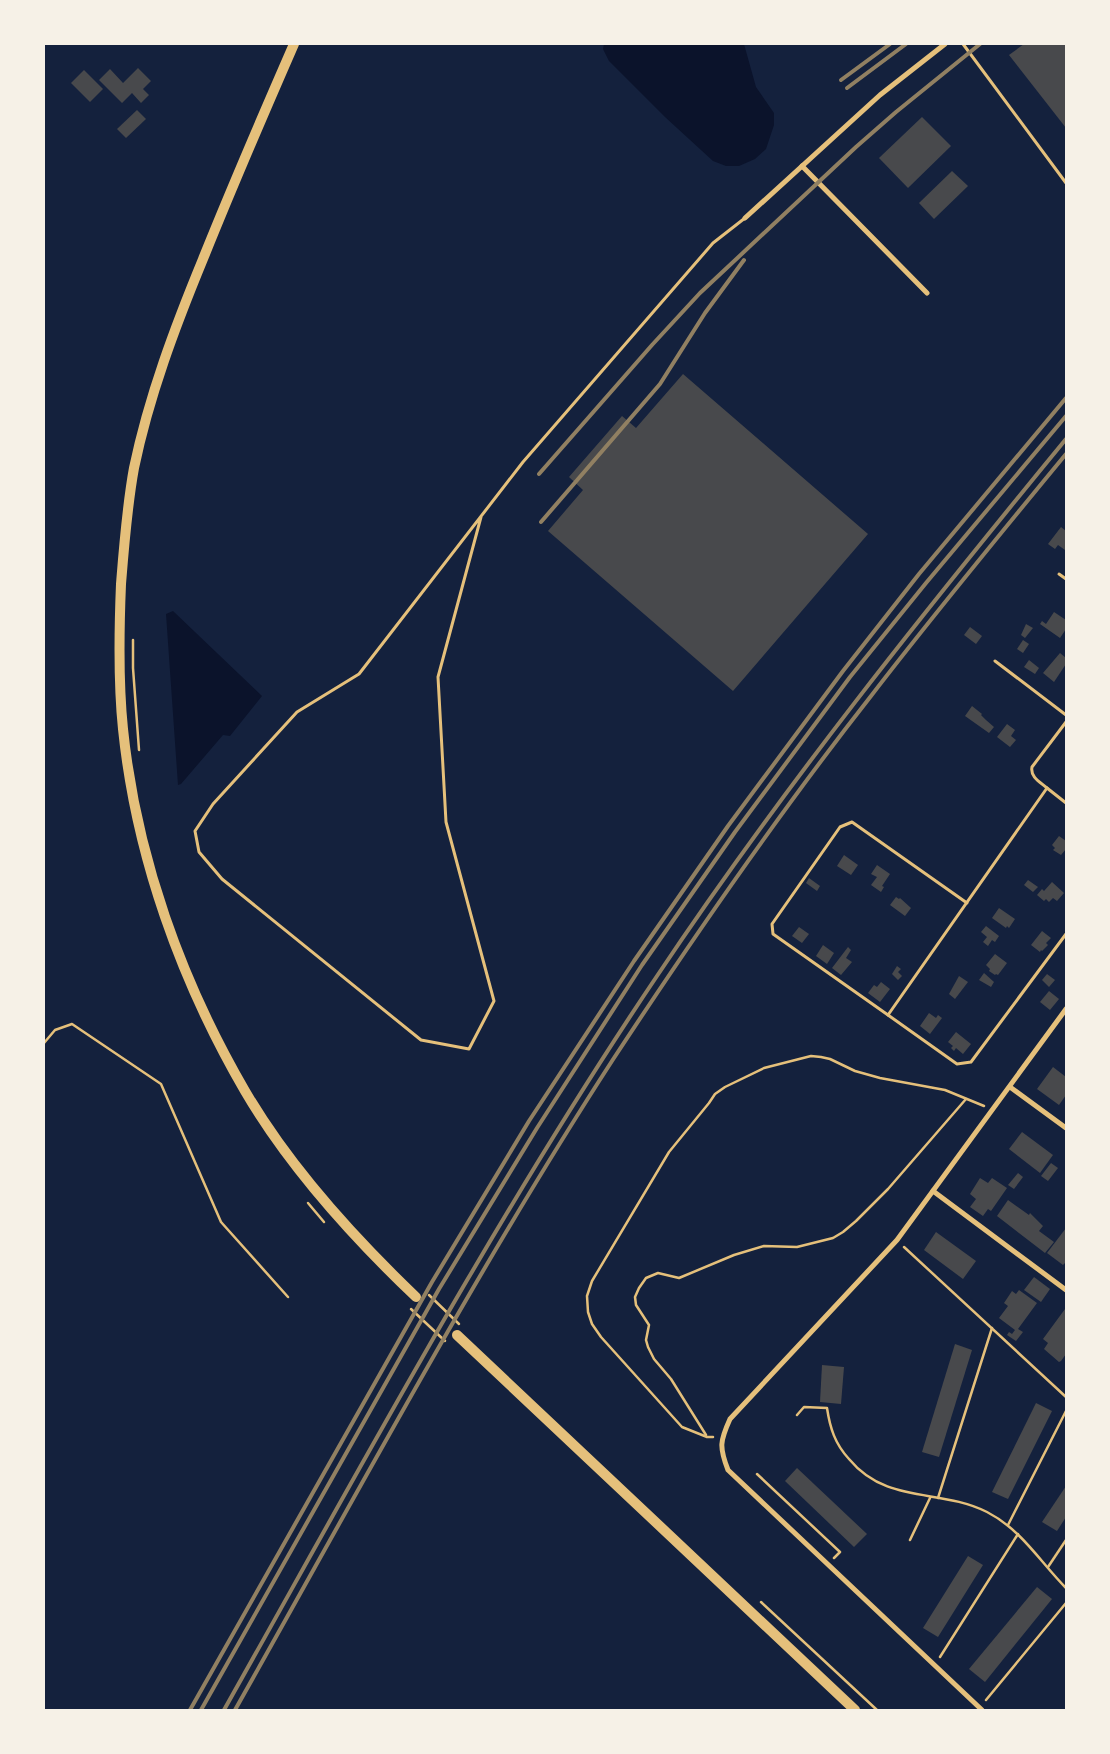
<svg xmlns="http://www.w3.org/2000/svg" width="1110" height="1754" viewBox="0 0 1110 1754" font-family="'Roboto Condensed',sans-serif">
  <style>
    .water { fill: #0b132b }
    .building { fill: #48494c }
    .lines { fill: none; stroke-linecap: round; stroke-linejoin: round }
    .path { stroke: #e5c07b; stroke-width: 2.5 }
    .service { stroke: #e5c07b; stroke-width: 3 }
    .minor { stroke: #e5c07b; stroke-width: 5 }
    .primary { stroke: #e5c07b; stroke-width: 10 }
    .rail { stroke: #918062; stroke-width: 4 }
  </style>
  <rect width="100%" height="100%" fill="#14213d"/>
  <g class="water">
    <polygon points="604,44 744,44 756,87 774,113 774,125 766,149 755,159 739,166 726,166 713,161 665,117 609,61 603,49"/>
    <polygon points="173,611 262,696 230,736 223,735 181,784 178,785 166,614"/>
  </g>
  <g class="building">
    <polygon points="1024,44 1066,44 1066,128 1009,55"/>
    <polygon points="138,68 151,81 143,89 149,95 141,103 132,93 122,103 99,80 110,69 123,83"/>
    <polygon points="84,70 103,89 90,102 71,83"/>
    <polygon points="137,110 146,119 126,138 117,129"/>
    <polygon points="922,117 951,146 908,188 879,158"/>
    <polygon points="952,171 968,186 934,219 919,203"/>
    <polygon points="683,374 868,534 733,691 548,531 583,490 569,477 622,416 636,428"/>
    <polygon points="1061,527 1066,531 1065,550 1058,545 1055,549 1048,544"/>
    <polygon points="1054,612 1066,620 1066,629 1060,638 1040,624 1042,621 1046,624"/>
    <polygon points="1026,624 1033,628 1025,638 1021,635"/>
    <polygon points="970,627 982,636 976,644 964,635"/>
    <polygon points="1023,640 1029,644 1023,653 1017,649"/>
    <polygon points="1060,653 1066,658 1066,664 1054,682 1043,673"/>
    <polygon points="1029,660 1039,668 1035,674 1024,667"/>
    <polygon points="972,706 982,714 981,715 986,720 994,727 989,733 965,716"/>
    <polygon points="1007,724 1015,730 1011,736 1016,740 1010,747 997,737"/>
    <polygon points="1059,836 1066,841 1066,849 1061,855 1053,850 1055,848 1052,845"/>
    <polygon points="844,855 858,865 851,875 837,866"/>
    <polygon points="877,865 890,874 882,886 884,887 881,892 871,885 877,877 871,874"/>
    <polygon points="809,878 820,886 817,891 806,883"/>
    <polygon points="1028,880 1038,887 1033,892 1024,885"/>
    <polygon points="1052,882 1064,893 1057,901 1053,898 1049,902 1046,899 1044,901 1037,895 1042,889 1044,891"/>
    <polygon points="896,897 899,899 900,898 911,908 905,916 890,905"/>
    <polygon points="999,908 1015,919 1009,928 1007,926 1006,928 992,918"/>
    <polygon points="986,926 999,936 995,942 992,940 988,946 983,942 987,937 981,932"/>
    <polygon points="799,927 809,934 802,943 792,936"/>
    <polygon points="1042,931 1051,938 1046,943 1048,945 1042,951 1041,950 1040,952 1031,945"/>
    <polygon points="823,945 834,953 827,964 816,956"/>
    <polygon points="848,947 851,950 846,958 852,962 841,975 832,968"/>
    <polygon points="995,954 1007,963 998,975 996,974 995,975 989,971 990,969 986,965"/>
    <polygon points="897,966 901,969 898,972 902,976 898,980 892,974"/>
    <polygon points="984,973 994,982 991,987 979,980"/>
    <polygon points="1047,974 1055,980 1049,987 1042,980"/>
    <polygon points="959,976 968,982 955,999 949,994"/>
    <polygon points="881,982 890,989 880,1002 868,993 874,985 877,987"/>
    <polygon points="1049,991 1059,999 1050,1010 1040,1002"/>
    <polygon points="929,1013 936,1018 938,1015 942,1018 930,1034 920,1026"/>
    <polygon points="956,1032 971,1044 963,1054 956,1048 954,1051 951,1048 953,1046 948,1042"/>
    <polygon points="1053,1067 1066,1077 1066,1095 1059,1105 1037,1089"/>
    <polygon points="1022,1132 1053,1155 1040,1173 1009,1149"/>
    <polygon points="1051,1163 1058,1168 1048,1181 1041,1176"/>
    <polygon points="1018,1173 1023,1177 1014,1189 1008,1185"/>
    <polygon points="980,1178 988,1183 992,1178 1007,1188 991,1211 988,1209 983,1216 970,1207 976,1199 970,1194"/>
    <polygon points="1008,1200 1029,1215 1030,1213 1043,1226 1039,1231 1054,1242 1045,1253 997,1216"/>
    <polygon points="1066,1228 1066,1262 1063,1265 1047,1253"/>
    <polygon points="936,1232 976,1261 963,1279 924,1250"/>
    <polygon points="1034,1277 1050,1289 1041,1302 1024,1290"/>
    <polygon points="1019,1290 1037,1303 1018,1329 1023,1332 1016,1341 1007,1335 1009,1332 1012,1334 1015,1330 999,1318 1008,1306 1004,1303 1012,1291 1016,1294"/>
    <polygon points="1065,1309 1066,1310 1066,1354 1061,1361 1059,1362 1044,1349 1048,1343 1043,1339"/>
    <polygon points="955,1344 972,1350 939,1457 922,1452"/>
    <polygon points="822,1365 844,1367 841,1404 820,1402"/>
    <polygon points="1036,1403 1052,1411 1008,1499 992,1492"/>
    <polygon points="797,1468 867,1534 854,1547 785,1481"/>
    <polygon points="1066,1486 1066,1517 1057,1531 1042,1522"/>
    <polygon points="968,1556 983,1565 938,1637 923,1628"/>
    <polygon points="1037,1587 1052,1599 985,1682 969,1669"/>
  </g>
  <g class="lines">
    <g class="path">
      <polyline points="133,640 133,668 139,750"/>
      <polyline points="44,1043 55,1030 72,1024 161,1084 221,1222 288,1297"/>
      <polyline points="308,1203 324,1222"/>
      <polyline points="904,1247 1066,1397"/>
      <polyline points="429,1295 459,1324"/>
      <polyline points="411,1309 445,1341"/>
      <path d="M 797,1415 L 804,1407 L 827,1408 C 830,1428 835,1444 849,1459 C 887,1505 940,1488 987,1512 C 1022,1530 1040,1562 1066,1588"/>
      <polyline points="706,1435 671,1379 654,1359 648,1347 646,1340 649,1325 636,1305 635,1297 639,1288 646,1278 658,1273 679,1278 734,1255 764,1246 797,1247 833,1238 843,1232 856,1221 888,1189 966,1099"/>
      <polyline points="713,1437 707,1437 682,1427 601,1337 592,1324 588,1312 587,1296 592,1281 669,1152 709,1103 715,1094 725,1087 764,1068 811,1056 821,1057 830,1059 855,1071 880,1078 945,1090 984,1106"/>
      <polyline points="757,1474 840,1552 834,1558"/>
      <polyline points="938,1498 992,1328"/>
      <polyline points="1008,1525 1066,1411"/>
      <polyline points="910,1540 930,1498"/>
      <polyline points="1048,1567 1066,1540"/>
      <polyline points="761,1602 877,1710"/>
      <polyline points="940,1657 1018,1534"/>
      <polyline points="986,1700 1066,1603"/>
    </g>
    <g class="service">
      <polyline points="963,44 1066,183"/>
      <polyline points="481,517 438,677 446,822 494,1001 469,1049 421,1040 222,879 199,852 195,831 213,804 297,712 359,674 523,462 713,243 745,218"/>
      <polyline points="1059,574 1066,579"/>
      <polyline points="995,661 1066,715"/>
      <path d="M 1066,722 L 1032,767 C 1030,777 1040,782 1047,788 L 888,1015 L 957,1064 L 971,1062 L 1066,934"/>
      <polyline points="1047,788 1066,803"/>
      <polyline points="888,1015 773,934 772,924 840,827 852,822 967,903"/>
    </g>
    <g class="minor">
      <polyline points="802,166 927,293"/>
      <polyline points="745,218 880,95 945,44"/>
      <polyline points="1010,1087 1066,1128"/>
      <polyline points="933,1191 1066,1290"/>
      <path d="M 982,1710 L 728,1470 C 719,1447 720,1441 730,1419 L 897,1240 L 1066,1009"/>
    </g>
    <g class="primary">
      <path d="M 294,44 C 263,115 232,187 203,259 C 175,327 149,396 134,468 C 127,506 124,546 121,584 C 119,632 118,681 123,729 C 136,856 181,981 245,1091 C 290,1168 352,1236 416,1297"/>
      <polyline points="457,1335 855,1710"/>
    </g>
    <g class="rail">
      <polyline points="841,80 890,44"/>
      <polyline points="847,88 906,44"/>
      <polyline points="539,474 652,345 700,293 856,147 896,112 980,44"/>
      <polyline points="541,522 660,384 705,313 744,260"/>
      <polyline points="190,1710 432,1282 529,1121 634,961 728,826 843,671 919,574 1066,398"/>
      <polyline points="201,1710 439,1289 537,1128 642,965 735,832 850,677 926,583 1066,416"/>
      <path d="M 224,1710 C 363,1463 498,1212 657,976 C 782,789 923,613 1066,439"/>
      <path d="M 235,1710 C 358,1492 476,1271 612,1061 C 694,936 779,813 871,696 C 934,614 1000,534 1066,454"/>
    </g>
  </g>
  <rect width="1110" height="1754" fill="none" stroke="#f6f1e7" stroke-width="90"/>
</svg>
